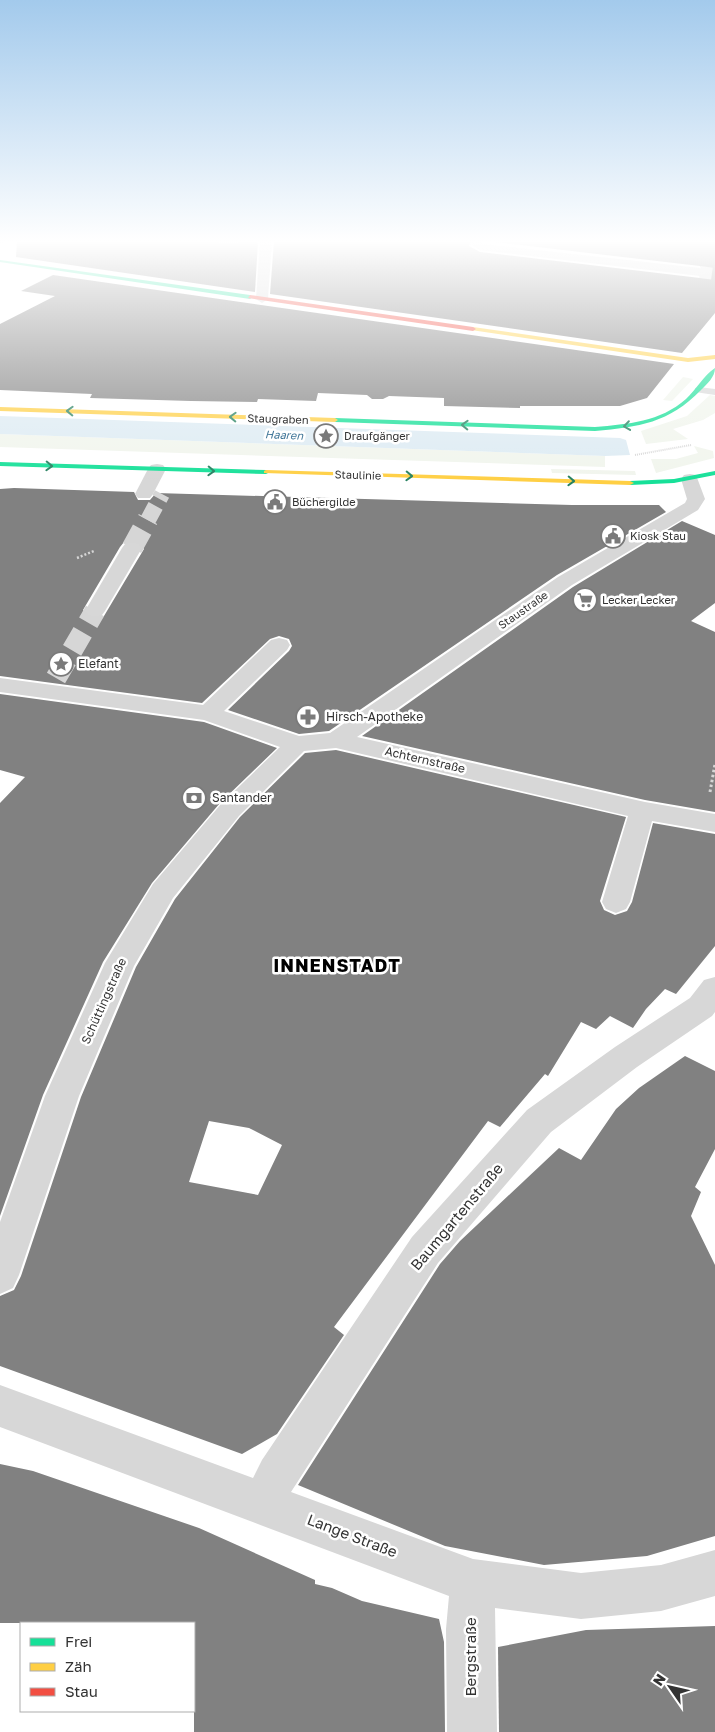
<svg xmlns="http://www.w3.org/2000/svg" width="715" height="1732" viewBox="0 0 715 1732" font-family="'Golos Text',sans-serif">
  <style>
    .green { fill: #f1f5ed }
    .water { fill: #ddebf3 }
    .building { fill: #818181; fill-rule: evenodd }
    .lines { fill: none; stroke-linecap: round; stroke-linejoin: round }
    .street-tunnel-far2 { stroke: #d6d6d6; stroke-width: 12; stroke-dasharray: 12 6; stroke-linecap: butt }
    .street-tunnel-far1 { stroke: #d6d6d6; stroke-width: 16; stroke-dasharray: 16 8; stroke-linecap: butt }
    .street-tunnel { stroke: #d6d6d6; stroke-width: 21; stroke-dasharray: 21 11; stroke-linecap: butt }
    .path-far3 { stroke: #d6d6d6; stroke-width: 1; stroke-dasharray: 1 1; stroke-linecap: butt }
    .path-far2 { stroke: #d6d6d6; stroke-width: 2; stroke-dasharray: 1 1; stroke-linecap: butt }
    .path-far1 { stroke: #d6d6d6; stroke-width: 2.5; stroke-dasharray: 2 2; stroke-linecap: butt }
    .path { stroke: #d6d6d6; stroke-width: 3; stroke-dasharray: 2.5 2.5; stroke-linecap: butt }
    .lane { fill: #d7d7d7; fill-rule: evenodd }
    .street { fill: #d7d7d7; fill-rule: evenodd }
    .fast { fill: #16e098; fill-rule: evenodd }
    .slow { fill: #ffcf43; fill-rule: evenodd }
    .jam { fill: #f24e42; fill-rule: evenodd }
    .oneway { stroke: #268160 }
    .labels { text-anchor: middle; stroke-width: 5; stroke-linejoin: round; paint-order: stroke }
    .far-street-label { font-size: 11px; fill: #333; stroke: #fff }
    .far-water-label { font-size: 11px; font-style: italic; fill: #3f7597; stroke: #fff }
    .far-poi-label { font-size: 11px; fill: #333; stroke: #fff; text-anchor: start }
    .poi-label { font-size: 12px; fill: #333; stroke: #fff; text-anchor: start }
    .street-label { font-size: 12px; fill: #333; stroke: #fff }
    .near-street-label { font-size: 15px; fill: #333; stroke: #fff }
    .district-label { font-size: 18px; font-weight: bold; letter-spacing: 1px; fill: #000; stroke: #fff }
  </style>
  <rect width="100%" height="100%" fill="#fff"/>
  <g class="green">
    <polygon points="683,377 693,379 672,401 663,400"/>
    <polygon points="710,395 715,396 715,413 703,420 673,429 688,439 646,444 641,431 687,416"/>
    <polygon points="0,434 605,456 605,467 0,447"/>
    <polygon points="694,446 713,451 714,458 656,473 651,459 676,459 698,453"/>
    <polygon points="551,469 635,471 636,475 552,473"/>
  </g>
  <polygon class="water" points="0,416 620,438 626,440 630,455 605,456 0,434"/>
  <g class="building">
    <polygon points="17,241 258,241 255,292 16,257"/>
    <polygon points="274,241 471,241 469,246 480,252 700,278 708,273 700,266 486,241 715,241 715,313 682,353 270,294"/>
    <polygon points="53,275 261,305 674,364 647,398 620,406 520,406 520,408 444,406 444,398 389,396 383,399 372,399 367,395 318,393 316,401 258,399 257,402 191,401 90,398 92,394 0,390 0,324 55,296 21,291"/>
    <path d="M 14,488 L 134,492 L 138,500 L 150,500 L 156,493 L 572,505 L 659,505 L 666,512 L 557,575 L 329,731 L 299,734 L 228,710 L 289,651 L 292,646 L 289,639 L 279,636 L 270,639 L 202,703 L 0,676 L 0,489 ZM 131,540 L 140,543 L 144,549 L 104,616 L 96,619 L 87,617 L 83,610 L 120,547 L 124,542 Z"/>
    <polygon points="682,521 715,535 715,603 691,621 715,632 715,812 645,800 362,736 573,587"/>
    <polygon points="0,694 204,722 277,748 220,803 152,883 103,962 43,1095 0,1216 0,803 25,777 0,770"/>
    <path d="M 336,750 L 626,817 L 600,901 L 604,910 L 615,915 L 627,911 L 632,902 L 653,823 L 715,834 L 715,946 L 676,994 L 665,989 L 646,1009 L 633,1028 L 610,1016 L 596,1029 L 581,1022 L 548,1076 L 545,1074 L 500,1127 L 488,1121 L 334,1327 L 344,1335 L 277,1434 L 242,1454 L 0,1366 L 0,1296 L 14,1290 L 21,1276 L 81,1097 L 136,967 L 175,899 L 240,817 L 305,753 ZM 209,1121 L 249,1128 L 282,1145 L 258,1195 L 189,1182 Z"/>
    <polygon points="685,1056 715,1071 715,1149 695,1187 701,1192 691,1216 715,1265 715,1536 647,1556 544,1565 445,1546 298,1485 440,1264 460,1241 559,1148 581,1160 616,1109 639,1088"/>
    <polygon points="0,1464 33,1471 199,1528 315,1580 315,1584 332,1588 362,1601 439,1619 444,1642 445,1732 194,1732 194,1623 0,1623"/>
    <polygon points="715,1626 715,1732 499,1732 498,1647 586,1630"/>
  </g>
  <g class="lines">
    <polyline class="street-tunnel-far2" points="700,272 715,274"/>
    <polyline class="street-tunnel-far1" points="148,520 162,494"/>
    <g class="street-tunnel">
      <polyline points="132,548 148,519"/>
      <polyline points="56,678 95,611"/>
    </g>
    <polyline class="path-far3" points="219,242 238,242"/>
    <polyline class="path-far2" points="635,455 691,445"/>
    <polyline class="path-far1" points="77,558 94,551"/>
    <polyline class="path" points="710,792 715,764"/>
    <polygon class="lane" points="699,387 715,389 715,395 695,392 695,388"/>
    <g class="street">
      <polygon points="0,241 8,241 0,244"/>
      <polygon points="260,241 272,241 268,299 262,303 256,299"/>
      <polygon points="473,241 484,241 483,244 700,268 706,272 700,276 480,250 470,244"/>
      <polygon points="157,464 163,465 166,469 153,494 150,498 138,498 135,494 148,469 151,465"/>
      <polygon points="690,474 696,475 705,499 698,510 572,585 357,737 645,802 715,814 715,832 652,821 630,902 626,909 616,913 606,909 602,902 628,816 336,748 304,751 239,816 173,898 134,966 79,1096 19,1275 13,1288 0,1294 0,1222 45,1096 105,963 153,884 221,804 280,747 204,720 0,692 0,678 203,705 271,640 279,638 287,640 290,645 287,650 224,711 299,736 330,733 558,577 685,503 687,499 681,479 684,475"/>
      <polygon points="132,542 139,544 142,548 105,611 102,615 95,617 88,615 85,611 122,548 125,544"/>
      <polygon points="715,977 715,1012 712,1016 637,1067 551,1132 438,1263 291,1492 473,1559 581,1573 661,1565 715,1550 715,1596 661,1611 581,1619 495,1608 497,1732 447,1732 446,1629 449,1596 0,1427 0,1385 253,1478 262,1460 412,1237 527,1110 615,1047 690,998 704,980"/>
    </g>
    <g class="fast">
      <polygon points="0,260 250,295 253,297 250,299 0,262"/>
      <path d="M 715,368 C 715,377 707,384 701,390 C 669,423 639,427 595,431 L 335,422 L 332,420 L 335,418 L 595,427 C 628,424 660,422 686,399 C 696,390 704,375 715,368 Z"/>
      <polygon points="0,462 266,470 270,472 266,474 0,466"/>
      <polygon points="715,471 715,475 674,483 630,485 626,483 630,481 674,479"/>
    </g>
    <g class="slow">
      <polygon points="473,327 688,358 715,355 715,359 688,362 471,330"/>
      <polygon points="0,407 335,418 338,420 335,422 0,411"/>
      <polygon points="266,470 630,481 634,483 630,485 264,473 264,471"/>
    </g>
    <polygon class="jam" points="250,295 473,327 476,329 473,331 248,298"/>
  </g>
  <defs><path id="oneway-chevron" d="M-2-3.5L2.5 0L-2 3.5" fill="none" stroke-width="1.6" stroke-linecap="round" stroke-linejoin="round" transform="scale(1.25)"/></defs>
  <g class="oneway">
    <use href="#oneway-chevron" transform="translate(70 411) rotate(-178)"/>
    <use href="#oneway-chevron" transform="translate(233 417) rotate(-178)"/>
    <use href="#oneway-chevron" transform="translate(465 425) rotate(-178)"/>
    <use href="#oneway-chevron" transform="translate(627 426) rotate(172)"/>
    <use href="#oneway-chevron" transform="translate(49 466) rotate(2)"/>
    <use href="#oneway-chevron" transform="translate(211 471) rotate(2)"/>
    <use href="#oneway-chevron" transform="translate(409 476) rotate(2)"/>
    <use href="#oneway-chevron" transform="translate(571 481) rotate(2)"/>
  </g>
  <linearGradient id="sky" x2="0" y2="1"><stop stop-color="#a3caec"/><stop offset="0.5" stop-color="#fff"/><stop offset="1" stop-color="#fff" stop-opacity="0"/></linearGradient>
  <rect width="715" height="483" fill="url(#sky)"/>
  <defs>
    <g id="sight-ring" transform="scale(1.25)"><circle r="9.5" fill="#fff" stroke="#7a7a7a" stroke-width="1.5"/><path d="M0-6L1.8-2.2L6-1.7L2.9 1.2L3.7 5.4L0 3.3L-3.7 5.4L-2.9 1.2L-6-1.7L-1.8-2.2Z" fill="#7a7a7a"/></g>
    <g id="civic-ring" transform="scale(1.25)"><circle r="9.5" fill="#fff" stroke="#7a7a7a" stroke-width="1.5"/><path d="M-.6-6.5H3V-4.5H.6V-3L4-1V1h2V6H-6V1h2V-1L-.6-3ZM-1.2 2.5V6h2.4V2.5Z" fill="#7a7a7a"/></g>
    <g id="supermarket-ring" transform="scale(1.25)"><circle r="9.5" fill="#fff" stroke="#7a7a7a" stroke-width="1.5"/><path d="M-6-5.5h2.5l.6 2H6L4.5 2H-2.5L-4.4-4H-6ZM-1.5 3.2a1.3 1.3 0 1 0 .1 0ZM3 3.2a1.3 1.3 0 1 0 .1 0Z" fill="#7a7a7a"/></g>
    <g id="pharmacy-ring" transform="scale(1.25)"><circle r="9.5" fill="#fff" stroke="#7a7a7a" stroke-width="1.5"/><path d="M-2-6h4v4h4v4h-4v4h-4v-4h-4v-4h4Z" fill="#7a7a7a"/></g>
    <g id="bank-ring" transform="scale(1.25)"><circle r="9.5" fill="#fff" stroke="#7a7a7a" stroke-width="1.5"/><path d="M-6-4H6V4H-6ZM0-2.3a2.3 2.3 0 1 0 0 4.6a2.3 2.3 0 1 0 0-4.6Z" fill="#7a7a7a"/></g>
  </defs>
  <g fill-rule="evenodd">
    <use href="#sight-ring" x="326" y="436"/>
    <use href="#civic-ring" x="275" y="502"/>
    <use href="#civic-ring" x="613" y="536"/>
    <use href="#supermarket-ring" x="585" y="600"/>
    <use href="#sight-ring" x="61" y="664"/>
    <use href="#pharmacy-ring" x="308" y="717"/>
    <use href="#bank-ring" x="194" y="798"/>
  </g>
  <g class="labels">
    <g class="far-street-label">
      <text transform="translate(278 419) rotate(2)" y="4">Staugraben</text>
      <text transform="translate(358 475) rotate(2)" y="4">Staulinie</text>
      <text transform="translate(523 610) rotate(-35)" y="4">Staustraße</text>
    </g>
    <g class="far-water-label">
      <text transform="translate(284 435) rotate(2)" y="4">Haaren</text>
    </g>
    <g class="far-poi-label">
      <text x="344" y="440">Draufgänger</text>
      <text x="292" y="506">Büchergilde</text>
      <text x="630" y="540">Kiosk Stau</text>
      <text x="602" y="604">Lecker Lecker</text>
    </g>
    <g class="poi-label">
      <text x="78" y="668">Elefant</text>
      <text x="326" y="721">Hirsch-Apotheke</text>
      <text x="212" y="802">Santander</text>
    </g>
    <g class="street-label">
      <text transform="translate(425 760) rotate(13)" y="4">Achternstraße</text>
      <text transform="translate(104 1001) rotate(-66)" y="4">Schüttingstraße</text>
    </g>
    <g class="near-street-label">
      <text transform="translate(457 1217) rotate(-50)" y="5">Baumgartenstraße</text>
      <text transform="translate(352 1536) rotate(21)" y="5">Lange Straße</text>
      <text transform="translate(471 1657) rotate(-90)" y="5">Bergstraße</text>
    </g>
    <g class="district-label">
      <text x="337" y="972">INNENSTADT</text>
    </g>
  </g>
  <rect x="20" y="1622" width="175" height="90" fill="#ffffff" stroke="#adadad"/>
  <rect x="30" y="1638" width="25" height="8" fill="#16e098" stroke="#adadad"/>
  <text x="65" y="1647" font-size="15" fill="#333333">Frei</text>
  <rect x="30" y="1663" width="25" height="8" fill="#ffcf43" stroke="#adadad"/>
  <text x="65" y="1672" font-size="15" fill="#333333">Zäh</text>
  <rect x="30" y="1688" width="25" height="8" fill="#f24e42" stroke="#adadad"/>
  <text x="65" y="1697" font-size="15" fill="#333333">Stau</text>
  <g transform="translate(670 1687) rotate(304)" stroke="#ffffff" stroke-width="4" paint-order="stroke">
  <path d="M0-4L9 19L0 12L-9 19Z" fill="#333333"/>
  <text y="-8" font-size="14" font-weight="bold" text-anchor="middle" fill="#333333">N</text>
  </g>
</svg>
